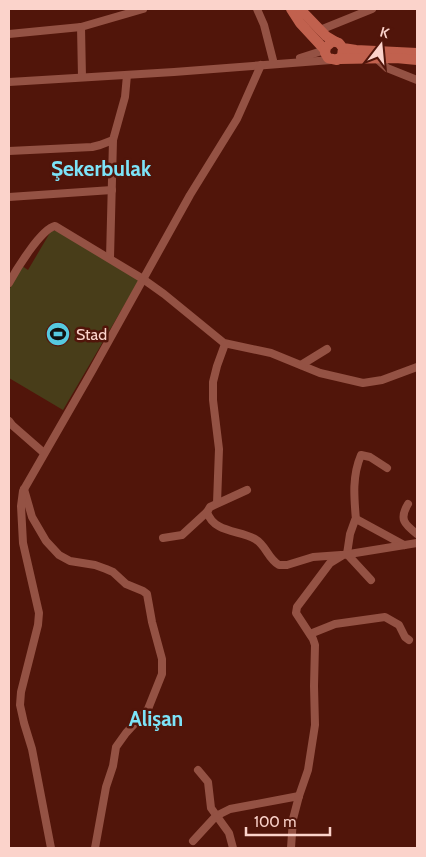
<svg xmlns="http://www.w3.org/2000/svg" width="426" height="857" viewBox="0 0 426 857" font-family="Cabin,sans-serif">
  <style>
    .pitch { fill: #483d19 }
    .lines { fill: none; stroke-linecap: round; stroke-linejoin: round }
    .minor { stroke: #945244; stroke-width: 8 }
    .major { stroke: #c1614e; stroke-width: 10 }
    .labels { text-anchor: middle; stroke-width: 5; stroke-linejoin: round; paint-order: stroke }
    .poi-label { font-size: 16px; fill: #fbd3cb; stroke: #51150a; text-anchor: start }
    .district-label { font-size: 21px; font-weight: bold; fill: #7ce3f8; stroke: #51150a }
  </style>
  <rect width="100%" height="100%" fill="#51150a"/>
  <polygon class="pitch" points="51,231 58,231 139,280 63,410 9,378 9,290 22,266 28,270"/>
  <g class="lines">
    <g class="minor">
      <polyline points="257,9 264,25 274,64"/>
      <polyline points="81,27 82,77"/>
      <polyline points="320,30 372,9"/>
      <polyline points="9,34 81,27 143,9"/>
      <polyline points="300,58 325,50"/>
      <polyline points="376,58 387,68 417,80"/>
      <polyline points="9,82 174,72 331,60"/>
      <polyline points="9,151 92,147 100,145 113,140 125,97 127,75"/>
      <polyline points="9,197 112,190"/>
      <polyline points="110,258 113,140"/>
      <path d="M 9,283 C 16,270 41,229 55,226 L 143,279 L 164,294 L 224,343 L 271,353 L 320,373 L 363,383 L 382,380 L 417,367"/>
      <polyline points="301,365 327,349"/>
      <polyline points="9,421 12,425 44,453"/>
      <polyline points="24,489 32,517 46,541 59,555 70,561 95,565 106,569 113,572 126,584 143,591 147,594 152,622 162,659 162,674 148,709 126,733 116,747 113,766 106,787 95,848"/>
      <path d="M 247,490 L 210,507 L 207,512 C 214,533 239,530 255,539 C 266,545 268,559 279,565 L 287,565 L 313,557 L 341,555"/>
      <polyline points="217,503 219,449 213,400 213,382 217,366 225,344"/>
      <path d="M 408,504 C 399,519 404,524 417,534"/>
      <path d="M 356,520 C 354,497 352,476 361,455 L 370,457 L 387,468"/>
      <polyline points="163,538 182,535 207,512"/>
      <polyline points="371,580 347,554 350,534 355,520 358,520 404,545"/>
      <polyline points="310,634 335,624 385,617 399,625 405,637 409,640"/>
      <polyline points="198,770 208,782 211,808 229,833 233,848"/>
      <polyline points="193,841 216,816 230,809 299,796"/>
      <polyline points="51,848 32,749 24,723 20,705 21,692 38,625 39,613 23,543 21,506 23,491 92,371 190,195 237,119 261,65"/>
      <polyline points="291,848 293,819 299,796 308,770 315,725 314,686 315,645 313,639 296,613 297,607 330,563 343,555 417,543"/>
    </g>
    <g class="major">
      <polyline points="291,9 300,23 325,50"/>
      <polyline points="300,9 326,36 336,42"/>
      <polyline points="343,48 342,56 337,60 328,58 325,53 326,47 333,41 339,43 343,48 356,50 417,53"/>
      <polyline points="340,59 396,58 417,60"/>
    </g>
  </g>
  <defs>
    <g id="stadium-disc" transform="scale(1.25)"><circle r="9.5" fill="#56c9e0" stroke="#51150a"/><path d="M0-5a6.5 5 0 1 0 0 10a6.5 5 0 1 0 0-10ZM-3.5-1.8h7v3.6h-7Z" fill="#111"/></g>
  </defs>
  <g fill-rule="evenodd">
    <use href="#stadium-disc" x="58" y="334"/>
  </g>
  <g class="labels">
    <g class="poi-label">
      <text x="76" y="340">Stad</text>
    </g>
    <g class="district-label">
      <text x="101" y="176">Şekerbulak</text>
      <text x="156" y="726">Alişan</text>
    </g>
  </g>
  <rect width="426" height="857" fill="none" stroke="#fbd3cb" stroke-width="20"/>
  <g transform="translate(381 45) rotate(16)" stroke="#51150a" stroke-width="4" paint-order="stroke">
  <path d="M0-4L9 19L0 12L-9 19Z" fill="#fbd3cb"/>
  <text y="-8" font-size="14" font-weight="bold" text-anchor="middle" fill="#fbd3cb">K</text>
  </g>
  <path d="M246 827v8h84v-8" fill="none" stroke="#fbd3cb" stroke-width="2.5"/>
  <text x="254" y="827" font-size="15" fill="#fbd3cb" stroke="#51150a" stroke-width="4" paint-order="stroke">100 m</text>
</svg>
